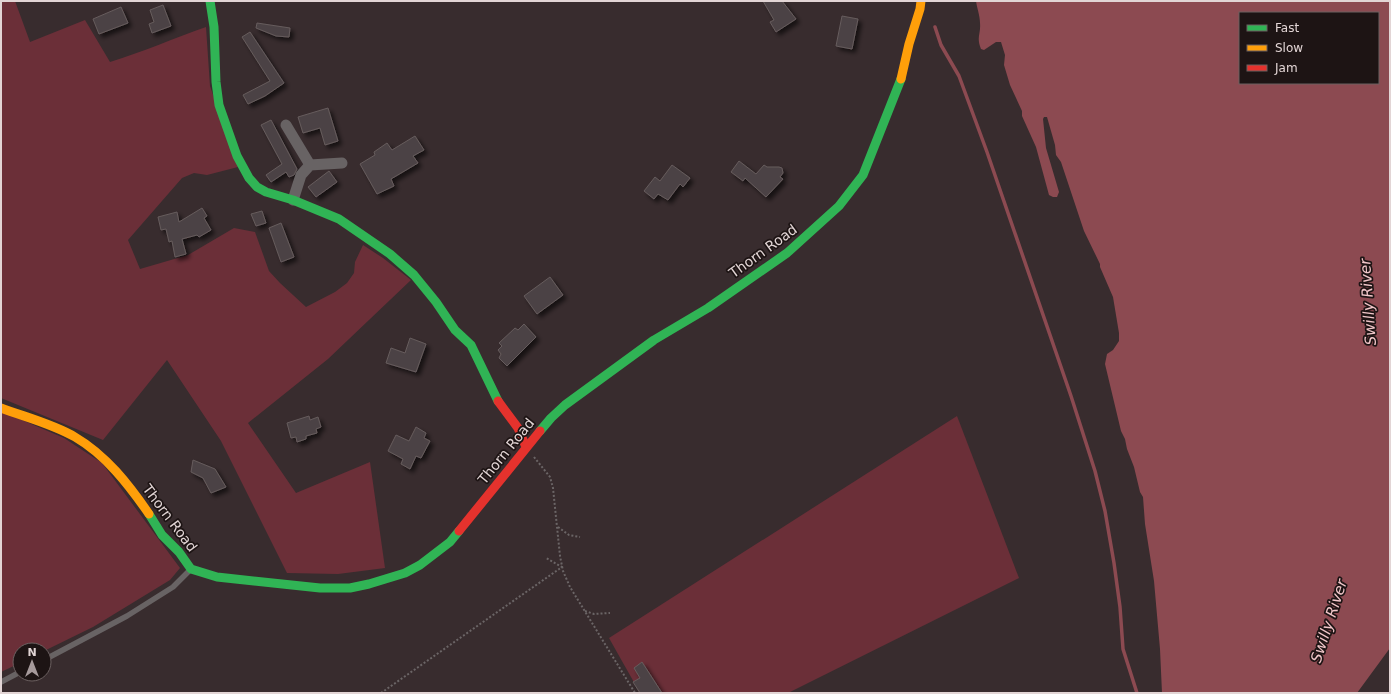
<svg xmlns="http://www.w3.org/2000/svg" width="1391" height="694" viewBox="0 0 1391 694" font-family="'DejaVu Sans',sans-serif">
  <style>
    .green { fill: #6b2f38 }
    .water { fill: #8c4a51; fill-rule: evenodd }
    .lines { fill: none; stroke-linecap: round; stroke-linejoin: round }
    .stream { stroke: #8c4a51; stroke-width: 3.5 }
    .building { fill: #4c4344; stroke: #665c5d; filter: url(#shadow) }
    .path { stroke: #6b6566; stroke-width: 2; stroke-dasharray: 2 2; stroke-linecap: butt }
    .lane { stroke: #686364; stroke-width: 5.5 }
    .street { stroke: #686364; stroke-width: 11 }
    .fast { stroke: #30b455; stroke-width: 9 }
    .slow { stroke: #ff9f0a; stroke-width: 9 }
    .jam { stroke: #e5322d; stroke-width: 9 }
    .labels { text-anchor: middle; stroke-width: 3.5; stroke-linejoin: round; paint-order: stroke }
    .street-label { font-size: 14px; fill: #e2d5d5; stroke: #1d1414 }
    .water-label { font-size: 15px; font-style: italic; fill: #f2c7ca; stroke: #1d1414 }
  </style>
  <defs>
    <filter id="shadow"><feDropShadow dx="3.5" dy="3.5" stdDeviation="2" flood-color="#0009"/></filter>
  </defs>
  <rect width="100%" height="100%" fill="#382c2e"/>
  <g class="green">
    <path d="M 1,1 L 15,1 L 30,42 L 85,20 L 110,62 C 143,52 174,38 206,27 L 210,86 L 238,167 L 207,175 L 194,173 L 182,178 L 128,240 L 140,269 L 188,255 L 234,228 L 255,232 L 269,271 L 280,283 L 306,307 L 335,292 L 347,283 L 354,273 L 355,262 L 363,245 L 383,258 L 411,280 L 328,359 L 248,423 L 296,493 L 370,462 L 385,568 L 338,574 L 287,573 L 221,441 L 167,360 L 103,440 L 1,398 Z"/>
    <polygon points="1,411 64,438 102,463 180,568 170,580 93,627 44,651 20,650 20,663 1,672"/>
    <polygon points="957,416 1019,578 788,693 640,693 609,638"/>
  </g>
  <path class="water" d="M 976,1 L 1390,1 L 1390,648 L 1357,693 L 1162,693 L 1160,649 L 1154,581 L 1145,524 L 1143,497 L 1140,492 L 1134,467 L 1127,449 L 1125,439 L 1121,431 L 1105,364 L 1107,354 L 1113,350 L 1119,341 L 1119,333 L 1113,297 L 1100,267 L 1100,264 L 1084,231 L 1061,162 L 1056,155 L 1055,145 L 1047,117 L 1044,117 L 1043,119 L 1046,148 L 1059,192 L 1057,197 L 1053,197 L 1049,195 L 1036,147 L 1022,116 L 1022,111 L 1010,85 L 1004,65 L 1005,55 L 1001,42 L 996,42 L 984,50 L 981,49 C 976,37 981,34 980,23 C 980,16 977,8 976,1 ZM 1240,13 L 1378,13 L 1378,83 L 1240,83 Z"/>
  <g class="lines">
    <polyline class="stream" points="935,27 941,45 959,76 987,152 1071,396 1095,471 1105,511 1114,563 1120,607 1123,649 1137,693"/>
  </g>
  <g class="building">
    <polygon points="763,1 782,1 796,19 776,32 770,22 774,20"/>
    <polygon points="163,5 171,26 152,33 149,24 154,22 150,10"/>
    <polygon points="121,7 128,23 99,34 93,19"/>
    <polygon points="842,16 858,19 852,49 836,46"/>
    <polygon points="257,23 290,28 289,37 276,36 256,28"/>
    <polygon points="250,32 284,83 265,96 248,104 243,95 270,81 242,37"/>
    <polygon points="328,108 338,141 325,145 320,128 303,133 298,117"/>
    <polygon points="271,120 297,169 294,175 289,177 286,172 271,182 266,175 282,164 261,125"/>
    <polygon points="415,136 424,150 413,156 418,163 391,179 394,186 377,194 360,164 375,155 374,152 387,143 392,150"/>
    <polygon points="739,161 756,174 764,165 767,167 779,167 782,168 783,173 780,177 783,179 766,197 745,178 743,181 731,172"/>
    <polygon points="672,165 690,178 683,187 680,184 668,200 658,194 654,199 644,191 655,177 660,181"/>
    <polygon points="329,171 337,182 316,197 308,187"/>
    <polygon points="202,208 207,216 204,218 211,230 199,237 197,235 182,239 186,254 175,257 172,241 169,242 166,229 161,230 158,217 177,212 179,222"/>
    <polygon points="262,211 266,223 256,226 251,214"/>
    <polygon points="281,223 294,257 281,262 269,228"/>
    <polygon points="550,277 563,295 537,314 524,296"/>
    <polygon points="524,324 536,337 507,366 499,358 501,354 498,350 502,346 499,343 515,328 518,330"/>
    <polygon points="410,338 426,344 416,372 386,363 391,348 405,353"/>
    <polygon points="309,416 310,420 318,417 321,427 316,429 317,433 306,436 306,439 297,442 296,437 291,438 287,423"/>
    <polygon points="416,427 426,433 424,438 430,441 421,458 416,456 410,469 401,464 403,459 388,451 396,435 409,441"/>
    <polygon points="193,460 215,469 226,487 211,493 203,478 191,472"/>
    <polygon points="642,662 662,693 640,693 633,682 640,678 634,668"/>
  </g>
  <g class="lines">
    <g class="path">
      <polyline points="534,457 550,477 553,488 560,556 563,571 570,587 635,693"/>
      <polyline points="558,527 569,535 580,537"/>
      <polyline points="585,611 594,614 610,613"/>
      <polyline points="381,693 562,567 546,558"/>
    </g>
    <g class="lane">
      <polyline points="44,660 127,616 173,587 191,569"/>
      <polyline points="1,682 20,672"/>
    </g>
    <g class="street">
      <polyline points="286,125 310,165"/>
      <polyline points="293,200 301,175 310,165 342,163"/>
    </g>
    <g class="fast">
      <polyline points="210,1 214,27 216,82 219,105 237,156 249,178 257,187 266,192 293,200 339,219 390,254 414,275 436,302 455,330 471,345 498,401"/>
      <polyline points="540,431 551,418 565,405 654,340 708,308 787,253 839,206 863,175 901,79"/>
      <polyline points="149,514 162,535 179,552 191,569 217,577 320,588 350,588 369,584 405,573 420,565 450,542 459,531"/>
    </g>
    <g class="slow">
      <polyline points="901,79 909,44 920,9 921,1"/>
      <path d="M 1,408 C 25,417 53,424 75,437 C 106,455 129,485 149,514"/>
    </g>
    <g class="jam">
      <polyline points="498,401 518,428 526,447"/>
      <polyline points="459,531 540,431"/>
    </g>
  </g>
  <g class="labels">
    <g class="street-label">
      <text transform="translate(763 251) rotate(-36)" y="5">Thorn Road</text>
      <text transform="translate(506 451) rotate(-51)" y="5">Thorn Road</text>
      <text transform="translate(170 518) rotate(53)" y="5">Thorn Road</text>
    </g>
    <g class="water-label">
      <text transform="translate(1368 302) rotate(-94)" y="5">Swilly River</text>
      <text transform="translate(1329 621) rotate(-72)" y="5">Swilly River</text>
    </g>
  </g>
  <rect width="1391" height="694" fill="none" stroke="#e2d5d5" stroke-width="4"/>
  <rect x="1239" y="12" width="140" height="72" fill="#1d1414" stroke="#6c6161"/>
  <rect x="1247" y="25" width="20" height="6" fill="#30b455" stroke="#6c6161"/>
  <text x="1275" y="32" font-size="12" fill="#e2d5d5">Fast</text>
  <rect x="1247" y="45" width="20" height="6" fill="#ff9f0a" stroke="#6c6161"/>
  <text x="1275" y="52" font-size="12" fill="#e2d5d5">Slow</text>
  <rect x="1247" y="65" width="20" height="6" fill="#e5322d" stroke="#6c6161"/>
  <text x="1275" y="72" font-size="12" fill="#e2d5d5">Jam</text>
  <g transform="translate(32 662)"><circle r="19" fill="#1d1414" stroke="#6c6161"/>
  <path d="M0-3L7 15L0 10L-7 15Z" fill="#a69a9b"/>
  <text y="-6" font-size="11" font-weight="bold" text-anchor="middle" fill="#e2d5d5">N</text>
  </g>
</svg>
